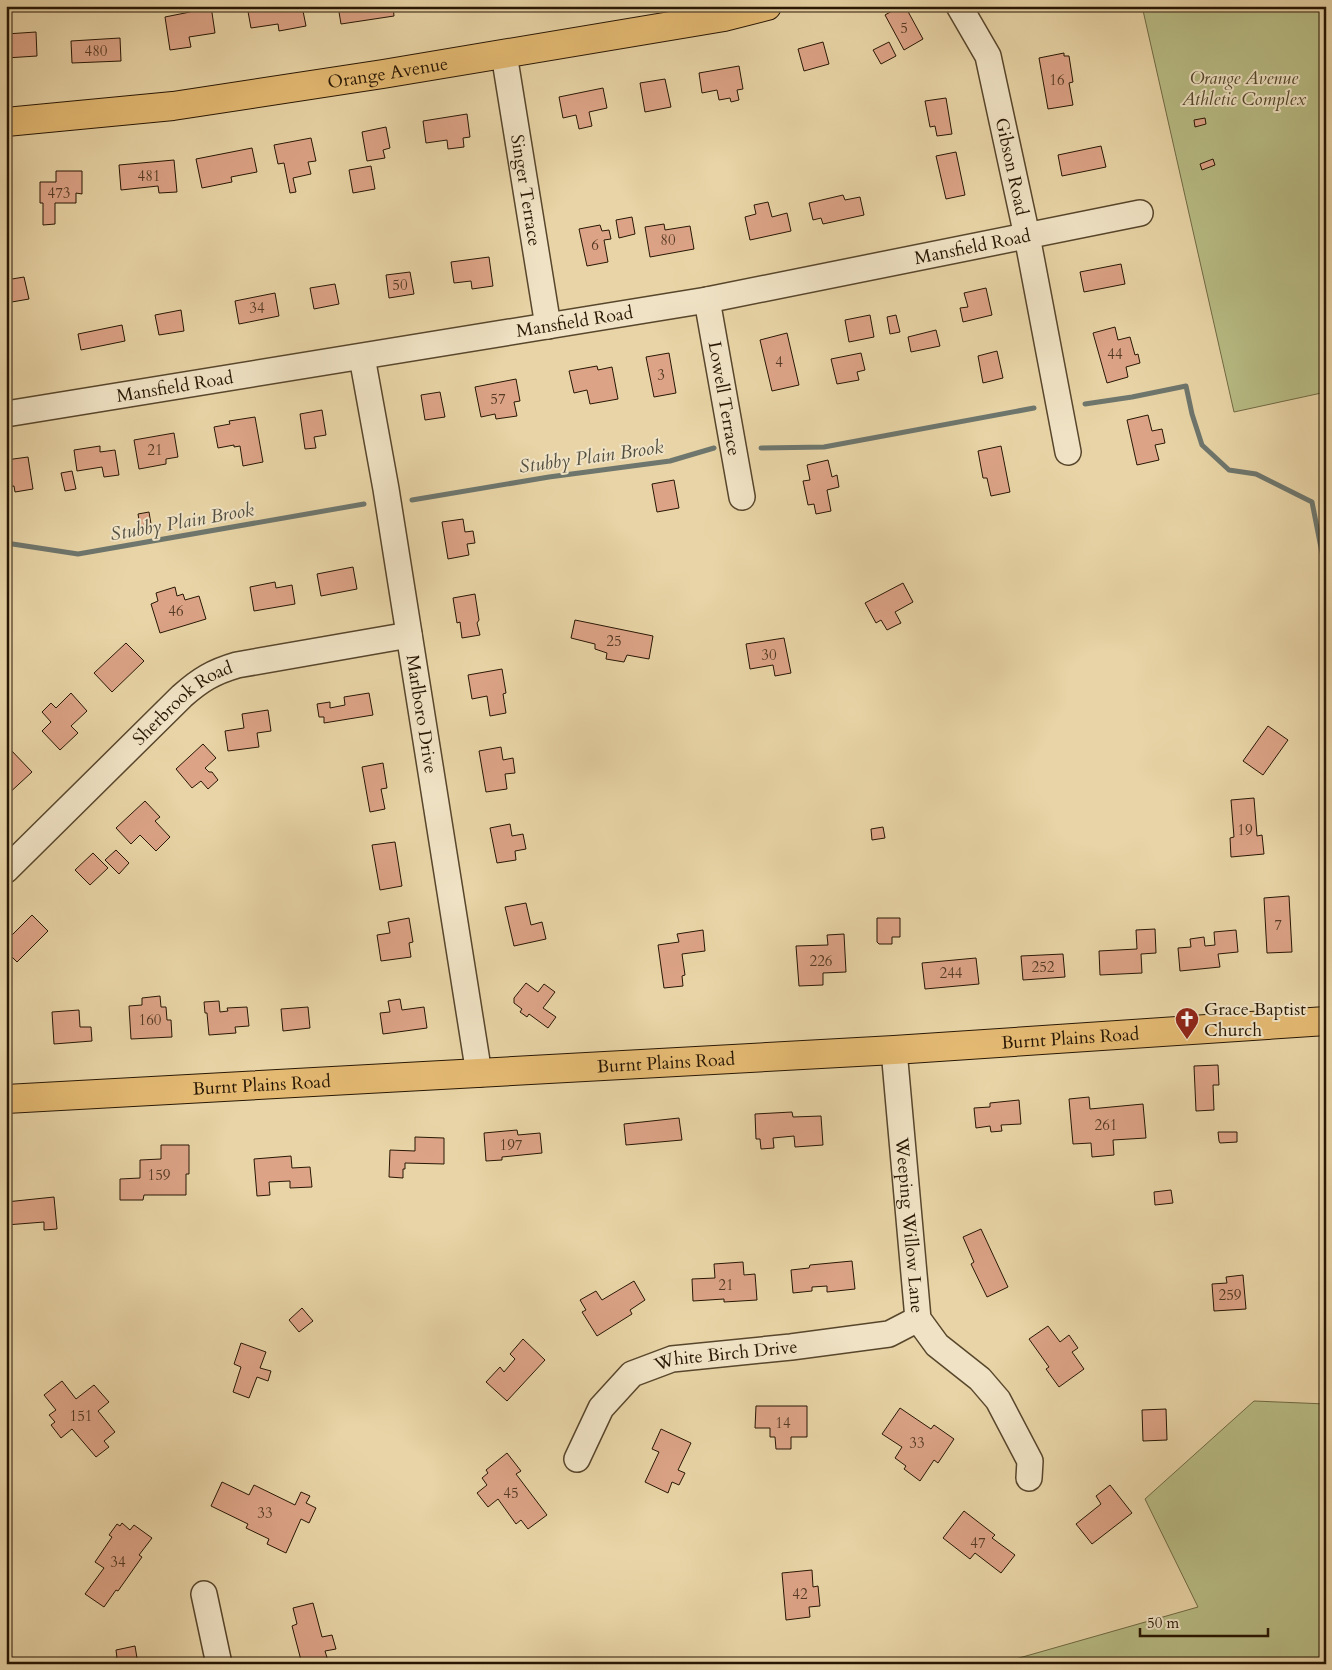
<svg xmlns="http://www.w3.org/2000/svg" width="1332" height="1670" viewBox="0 0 1332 1670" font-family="Cardo,serif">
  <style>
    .green { fill: #b8bc85; stroke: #706a44 }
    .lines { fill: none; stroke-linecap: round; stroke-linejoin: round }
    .stream { stroke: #6e766d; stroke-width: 5 }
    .building { fill: #dca386; stroke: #281704 }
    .minor-casing { stroke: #58462c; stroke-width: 28 }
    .major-casing { stroke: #281704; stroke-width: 30 }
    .minor { stroke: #f0e3c5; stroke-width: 25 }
    .major { stroke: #e4ba73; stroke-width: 28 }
    .labels { text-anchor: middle; stroke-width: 4; stroke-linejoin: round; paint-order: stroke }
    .number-label { font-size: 15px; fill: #553a24 }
    .street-label { font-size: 18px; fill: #281704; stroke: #f0e3c5 }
    .park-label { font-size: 18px; font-style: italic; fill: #53492b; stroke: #f0e3c5 }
    .poi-label { font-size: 18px; fill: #281704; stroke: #f0e3c5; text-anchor: start }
    .water-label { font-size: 19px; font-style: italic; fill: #514e41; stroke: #f0e3c5 }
  </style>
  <rect width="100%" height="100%" fill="#e8d4a6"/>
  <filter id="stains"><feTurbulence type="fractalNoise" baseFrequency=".004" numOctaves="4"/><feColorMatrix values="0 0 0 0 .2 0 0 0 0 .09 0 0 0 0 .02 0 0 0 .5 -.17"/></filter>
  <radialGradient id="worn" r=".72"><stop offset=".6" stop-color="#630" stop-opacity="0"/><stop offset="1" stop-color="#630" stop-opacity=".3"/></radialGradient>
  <g class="green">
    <polygon points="1142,6 1326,6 1326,392 1234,412"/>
    <polygon points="1254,1401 1326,1404 1326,1664 998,1664 1198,1607 1145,1499"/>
  </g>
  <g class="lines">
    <g class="stream">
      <polyline points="1085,404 1132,397 1186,386 1192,414 1202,445 1229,470 1256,474 1312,502 1326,573"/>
      <polyline points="761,448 824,447 1034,408"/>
      <polyline points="412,500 549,477 670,461 714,448"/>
      <polyline points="6,543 78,554 364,504"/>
    </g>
  </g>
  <g class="building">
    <polygon points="189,6 211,6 215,33 189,37 191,47 170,50 165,17 190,12"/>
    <polygon points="247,6 302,6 306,26 279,31 278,24 251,28"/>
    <polygon points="338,6 393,6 394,16 341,24"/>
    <polygon points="433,6 458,6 435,11"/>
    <polygon points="901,6 905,6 923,39 904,50 885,15"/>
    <polygon points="36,32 37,56 6,58 6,34"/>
    <polygon points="120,38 121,61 72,63 71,41"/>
    <polygon points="823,42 829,64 804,71 798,49"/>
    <polygon points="889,42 896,56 881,64 873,50"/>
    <polygon points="1064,53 1064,56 1069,56 1073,82 1069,83 1073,105 1048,109 1039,58"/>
    <polygon points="739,66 743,89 737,90 739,100 731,102 730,98 719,100 717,90 702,93 699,73"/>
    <polygon points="665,79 671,107 645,112 640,83"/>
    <polygon points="603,88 607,108 589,112 592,126 579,129 576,115 563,118 559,97"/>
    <polygon points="946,98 952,134 937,136 935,126 930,127 925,101"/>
    <polygon points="467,114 470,137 463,138 464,147 448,149 447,140 426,143 423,121"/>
    <polygon points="1205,118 1206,124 1195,127 1194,120"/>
    <polygon points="386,127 390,148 383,150 385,158 367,161 362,132"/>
    <polygon points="311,138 316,161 308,162 311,174 293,178 296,192 290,193 284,163 278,164 274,145"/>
    <polygon points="1101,146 1106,167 1062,176 1058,155"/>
    <polygon points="252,148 257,172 231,177 232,182 202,188 196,159"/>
    <polygon points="956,152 965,195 946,199 936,156"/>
    <polygon points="1213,159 1215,165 1202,170 1200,164"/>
    <polygon points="174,160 177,192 159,193 158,186 121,190 119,165"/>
    <polygon points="371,166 375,189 353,193 349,170"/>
    <polygon points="56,171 82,171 82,194 76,193 76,203 55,203 55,224 43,225 43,203 40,203 40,182 56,182"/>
    <polygon points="843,195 845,200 860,197 864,215 823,224 821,218 813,220 809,203"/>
    <polygon points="768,202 772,217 787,213 791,231 750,240 745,217 756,214 754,205"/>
    <polygon points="632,217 635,234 619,238 616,220"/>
    <polygon points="664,224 665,230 690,226 694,249 650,257 645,227"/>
    <polygon points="600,225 602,231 609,230 611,239 604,240 608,262 587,266 579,229"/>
    <polygon points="489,257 493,286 472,289 471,281 454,283 451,262"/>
    <polygon points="1121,264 1125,284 1084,292 1080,272"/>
    <polygon points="410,272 414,294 389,298 386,275"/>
    <polygon points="24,277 29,299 6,303 6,280"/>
    <polygon points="335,284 339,304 314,309 310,288"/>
    <polygon points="986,288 992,315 963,322 960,308 968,307 964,293"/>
    <polygon points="275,293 279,316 239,324 235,301"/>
    <polygon points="181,310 184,331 159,335 155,315"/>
    <polygon points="870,315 874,337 849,342 845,320"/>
    <polygon points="896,315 900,332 890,334 887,317"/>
    <polygon points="122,325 125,341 81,350 78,334"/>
    <polygon points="1115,327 1118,340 1130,337 1135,355 1138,354 1140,363 1126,367 1128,377 1107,383 1093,333"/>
    <polygon points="936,330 940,346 911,352 908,337"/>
    <polygon points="787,333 799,385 772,391 760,340"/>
    <polygon points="997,351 1003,378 983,383 978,356"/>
    <polygon points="669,353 676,393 654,397 646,357"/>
    <polygon points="861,353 865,370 857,372 859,380 837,384 831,359"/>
    <polygon points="597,366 598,370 612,367 618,399 590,404 587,390 574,393 569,371"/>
    <polygon points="516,379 520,401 514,402 517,416 496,419 495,414 481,417 475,387"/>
    <polygon points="440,392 445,417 425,420 421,395"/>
    <polygon points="322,410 326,435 314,437 316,448 305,449 300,414"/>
    <polygon points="1148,415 1152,431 1162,429 1165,443 1155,445 1159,460 1137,465 1127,420"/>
    <polygon points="255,417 263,462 243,466 240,446 234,447 234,445 218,448 214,427 230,424 229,421"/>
    <polygon points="174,433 178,457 166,459 166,464 139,469 134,440"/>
    <polygon points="100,446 100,452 115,450 119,475 104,477 102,467 77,471 74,450"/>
    <polygon points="1001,446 1010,492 991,496 987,478 983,478 978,451"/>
    <polygon points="28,457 33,489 15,492 14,486 6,487 6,460"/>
    <polygon points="828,460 832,477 837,475 839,487 827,490 831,511 816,514 814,504 808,505 803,481 810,480 807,465"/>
    <polygon points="72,471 76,489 65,491 61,473"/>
    <polygon points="674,480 679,508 657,512 652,484"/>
    <polygon points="149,512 151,524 140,526 138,514"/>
    <polygon points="463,519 465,532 473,531 475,543 467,544 469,555 448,559 442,522"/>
    <polygon points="353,567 357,589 321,596 317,574"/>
    <polygon points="275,582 276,588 292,585 295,604 254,611 250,587"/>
    <polygon points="903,583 913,602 895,612 901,623 887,630 881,620 876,623 865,603"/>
    <polygon points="175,587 177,596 183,594 185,600 199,596 206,619 160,633 151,604 158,601 156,593"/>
    <polygon points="475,594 479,620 477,623 480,635 462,638 460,622 457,623 453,598"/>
    <polygon points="575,620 653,636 649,659 627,655 624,662 606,659 607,653 595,649 595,644 571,638"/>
    <polygon points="784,638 791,673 775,676 773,665 750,669 746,644"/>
    <polygon points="126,643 144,661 112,692 94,673"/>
    <polygon points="502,669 506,693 503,694 506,713 490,716 487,696 472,699 468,675"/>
    <polygon points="71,693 87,711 71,726 78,733 60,750 42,731 51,722 42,712 51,703 56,708"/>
    <polygon points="369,693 373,715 324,723 324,717 319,717 317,704 330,702 330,708 345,705 344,697"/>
    <polygon points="268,710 271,731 257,733 259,747 228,751 225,731 244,728 242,714"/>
    <polygon points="1268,726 1288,740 1263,775 1243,761"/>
    <polygon points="203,744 216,758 205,768 209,772 212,772 218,780 208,789 201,781 192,788 176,769"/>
    <polygon points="501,747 503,760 513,758 515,773 505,774 507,789 486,792 479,751"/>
    <polygon points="9,748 32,772 6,796 6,750"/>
    <polygon points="383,763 387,788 381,789 385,809 370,812 362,767"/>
    <polygon points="1254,798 1257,836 1262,835 1264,854 1231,857 1230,838 1234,837 1231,800"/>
    <polygon points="145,801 160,817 155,821 170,837 156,851 140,835 131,844 116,828"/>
    <polygon points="510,824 512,836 523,834 526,849 515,851 516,860 497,863 490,828"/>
    <polygon points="883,827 885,838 872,840 871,829"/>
    <polygon points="395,842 402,886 380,890 372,845"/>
    <polygon points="116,850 129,863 119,874 105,860"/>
    <polygon points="93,853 108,868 90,885 75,870"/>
    <polygon points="1289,896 1292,952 1267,953 1264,898"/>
    <polygon points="526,903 531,925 542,922 546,939 514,946 505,907"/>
    <polygon points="32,915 48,931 17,962 6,951 6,941"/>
    <polygon points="409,918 413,942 409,943 411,957 381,961 377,935 390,933 388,922"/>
    <polygon points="877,918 900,918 900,937 892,937 892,944 879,944 877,942"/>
    <polygon points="1155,929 1156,953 1141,954 1142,973 1100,975 1099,951 1137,949 1136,930"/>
    <polygon points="703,930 705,951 682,954 685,975 682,976 683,986 664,988 658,945 679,942 677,934"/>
    <polygon points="1236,930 1238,952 1218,954 1220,967 1180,971 1178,948 1191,947 1190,939 1204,937 1205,946 1215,945 1214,932"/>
    <polygon points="844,934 846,972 823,973 823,985 799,986 796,946 828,945 827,935"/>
    <polygon points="1063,954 1065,977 1023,980 1021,956"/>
    <polygon points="976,958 979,984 925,989 922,963"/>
    <polygon points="526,983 538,992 544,984 555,992 543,1008 556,1017 548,1028 529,1014 527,1017 520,1012 522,1009 514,1003 514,998"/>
    <polygon points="160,996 161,1007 166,1007 167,1020 171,1020 172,1037 131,1039 129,1006 142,1005 142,998"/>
    <polygon points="400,999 402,1010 424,1007 427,1028 383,1034 380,1013 390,1012 388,1001"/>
    <polygon points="219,1001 220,1012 228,1011 227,1008 247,1007 249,1026 235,1027 236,1033 209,1035 207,1013 205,1013 204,1002"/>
    <polygon points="308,1007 310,1028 283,1031 281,1009"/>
    <polygon points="79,1010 80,1027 91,1027 92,1041 54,1044 52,1012"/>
    <polygon points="1218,1065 1219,1085 1213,1085 1214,1110 1196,1111 1194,1066"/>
    <polygon points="1089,1097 1090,1109 1143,1104 1146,1138 1113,1140 1114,1155 1092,1157 1091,1143 1073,1144 1069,1099"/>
    <polygon points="1019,1100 1021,1124 1001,1125 1002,1131 991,1132 990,1126 976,1128 974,1108 990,1107 990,1103"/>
    <polygon points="792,1112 793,1117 821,1116 823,1145 795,1147 794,1136 773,1138 774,1148 761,1149 760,1139 756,1139 755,1114"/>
    <polygon points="679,1118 682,1140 626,1145 624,1124"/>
    <polygon points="517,1130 518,1135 540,1133 542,1153 502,1157 502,1160 486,1161 484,1133"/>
    <polygon points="1218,1132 1237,1132 1237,1142 1220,1143 1219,1141"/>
    <polygon points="415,1137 444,1138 444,1164 405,1163 405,1169 403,1169 403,1178 389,1177 390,1150 415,1151"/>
    <polygon points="161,1145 189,1145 189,1174 186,1174 186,1195 144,1195 143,1200 120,1200 120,1179 140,1178 140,1160 161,1159"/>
    <polygon points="291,1156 292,1168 310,1167 312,1187 290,1188 290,1181 269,1182 270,1195 257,1196 254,1159"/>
    <polygon points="1171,1190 1173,1203 1155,1205 1154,1192"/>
    <polygon points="54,1197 57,1229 44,1230 44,1222 6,1225 6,1202"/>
    <polygon points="981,1229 1008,1287 987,1297 971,1264 974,1262 963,1237"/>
    <polygon points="852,1261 855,1289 827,1292 827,1286 812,1287 812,1291 793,1293 791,1270 809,1268 810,1265"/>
    <polygon points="743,1262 744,1275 755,1274 757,1300 724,1302 724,1299 693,1301 692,1279 715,1278 714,1264"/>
    <polygon points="1243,1275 1246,1309 1214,1311 1212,1284 1227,1283 1226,1277"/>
    <polygon points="634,1281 645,1300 630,1310 632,1314 597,1336 582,1312 586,1310 580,1300 596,1291 602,1300"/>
    <polygon points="302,1308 313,1321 299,1332 289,1320"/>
    <polygon points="1048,1326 1060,1342 1069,1335 1078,1348 1072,1352 1084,1369 1059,1387 1046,1369 1049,1367 1029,1339"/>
    <polygon points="1321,1331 1326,1331 1326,1354 1321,1355"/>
    <polygon points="523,1339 545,1360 507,1401 486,1382 500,1367 504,1372 515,1359 510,1354"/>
    <polygon points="241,1343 266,1352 260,1368 271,1371 268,1381 257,1377 249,1398 233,1392 241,1367 234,1364"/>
    <polygon points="62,1381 76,1399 94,1385 109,1402 98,1411 115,1432 104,1441 109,1447 96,1457 72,1429 61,1438 51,1425 55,1422 49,1415 56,1410 44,1395"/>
    <polygon points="756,1406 807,1406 807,1437 791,1437 791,1449 776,1449 775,1437 770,1437 770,1428 755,1428"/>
    <polygon points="900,1408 931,1429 934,1425 954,1439 938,1463 934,1460 920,1481 904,1469 906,1466 895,1458 902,1447 882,1434"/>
    <polygon points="1166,1409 1167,1440 1143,1441 1142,1410"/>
    <polygon points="661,1429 691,1443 678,1470 685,1473 679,1485 672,1482 668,1493 645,1482 659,1452 652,1449"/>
    <polygon points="507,1453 521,1471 516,1474 547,1515 528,1529 521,1520 516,1524 498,1499 488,1507 477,1493 487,1485 482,1478 488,1473 486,1470"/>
    <polygon points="222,1482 249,1495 254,1485 295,1505 301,1492 310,1496 306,1503 316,1508 309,1523 301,1519 286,1553 267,1544 269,1539 246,1528 248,1524 211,1506"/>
    <polygon points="1110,1485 1132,1513 1092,1544 1076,1524 1101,1504 1096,1496"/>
    <polygon points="964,1511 995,1535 992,1538 1015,1555 1001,1573 975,1553 970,1559 943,1538"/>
    <polygon points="122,1523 130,1530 134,1525 152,1538 139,1555 142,1557 118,1591 116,1590 104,1607 85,1594 104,1568 95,1562 112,1537 109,1535 117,1524 120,1526"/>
    <polygon points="812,1570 813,1587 818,1586 820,1606 809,1607 810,1617 786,1620 782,1573"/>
    <polygon points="313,1603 322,1637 332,1635 336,1649 325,1651 329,1664 302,1664 292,1626 297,1624 293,1608"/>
    <polygon points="135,1646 138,1664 107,1664 106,1660 117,1658 116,1650"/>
  </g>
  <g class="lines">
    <g class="minor-casing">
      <g id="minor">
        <path id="s1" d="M 959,6 L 988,56 L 1027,236 L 1068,452"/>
        <path id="s2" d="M 504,54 L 548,326"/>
        <path id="s3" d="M 707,300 L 742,497"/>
        <path id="s4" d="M 362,357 L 386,489 L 479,1074"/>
        <path id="s5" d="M 6,414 L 707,300 L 1140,213"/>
        <path id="s6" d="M 6,870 L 182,696 C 200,680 213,672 237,665 L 409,635"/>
        <path id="s7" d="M 894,1050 L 918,1319 L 937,1345 L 980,1379 L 998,1400 L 1030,1461 L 1029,1478"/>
        <path id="s8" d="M 577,1459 L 601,1408 L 632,1374 L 672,1359 L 791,1347 L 889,1334 L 918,1319"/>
        <polyline points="204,1594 219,1664"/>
      </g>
    </g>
    <g class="major-casing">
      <g id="major">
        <path id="s9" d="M 6,122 L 173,106 L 383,74 L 724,17 L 767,6"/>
        <path id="s10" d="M 6,1099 L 894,1050 L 1326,1021"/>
      </g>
    </g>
    <use href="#minor" class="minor"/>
    <use href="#major" class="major"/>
  </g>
  <defs>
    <g id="church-pin" transform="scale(1.25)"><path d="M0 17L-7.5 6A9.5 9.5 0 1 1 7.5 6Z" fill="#8f2418" stroke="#f0e3c5"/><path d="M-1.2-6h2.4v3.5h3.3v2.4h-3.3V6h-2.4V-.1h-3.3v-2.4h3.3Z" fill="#fff"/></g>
  </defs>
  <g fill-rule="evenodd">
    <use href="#church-pin" x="1187" y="1019"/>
  </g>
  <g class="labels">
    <g class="number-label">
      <text x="904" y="33">5</text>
      <text x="96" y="56">480</text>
      <text x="1057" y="85">16</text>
      <text x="149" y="181">481</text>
      <text x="59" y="198">473</text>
      <text x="668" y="245">80</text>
      <text x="595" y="250">6</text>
      <text x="400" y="290">50</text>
      <text x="257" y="313">34</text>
      <text x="1115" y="359">44</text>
      <text x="779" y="367">4</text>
      <text x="661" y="380">3</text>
      <text x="498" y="404">57</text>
      <text x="155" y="455">21</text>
      <text x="176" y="616">46</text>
      <text x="614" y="646">25</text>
      <text x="769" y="660">30</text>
      <text x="1245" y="835">19</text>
      <text x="1278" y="930">7</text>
      <text x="821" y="966">226</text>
      <text x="1043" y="972">252</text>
      <text x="951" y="978">244</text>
      <text x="150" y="1025">160</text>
      <text x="1106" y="1130">261</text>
      <text x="511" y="1150">197</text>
      <text x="159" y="1180">159</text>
      <text x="726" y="1290">21</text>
      <text x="1230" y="1300">259</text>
      <text x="81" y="1421">151</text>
      <text x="783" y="1428">14</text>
      <text x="917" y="1448">33</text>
      <text x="511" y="1498">45</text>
      <text x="265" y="1518">33</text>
      <text x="978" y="1548">47</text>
      <text x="118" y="1567">34</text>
      <text x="800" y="1599">42</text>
    </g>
    <g class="street-label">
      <text dy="6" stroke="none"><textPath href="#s9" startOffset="385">Orange Avenue</textPath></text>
      <text dy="6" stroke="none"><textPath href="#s1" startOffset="171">Gibson Road</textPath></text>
      <text dy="6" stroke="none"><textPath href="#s2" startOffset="138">Singer Terrace</textPath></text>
      <text dy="6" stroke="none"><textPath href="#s5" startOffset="981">Mansfield Road</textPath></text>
      <text dy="6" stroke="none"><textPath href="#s5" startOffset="576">Mansfield Road</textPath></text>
      <text dy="6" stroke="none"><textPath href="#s5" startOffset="171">Mansfield Road</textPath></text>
      <text dy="6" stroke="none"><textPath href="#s3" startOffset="100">Lowell Terrace</textPath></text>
      <text dy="6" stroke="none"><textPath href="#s6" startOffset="244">Sherbrook Road</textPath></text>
      <text dy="6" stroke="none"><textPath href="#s4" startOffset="362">Marlboro Drive</textPath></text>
      <text dy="6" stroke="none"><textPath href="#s10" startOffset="1066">Burnt Plains Road</textPath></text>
      <text dy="6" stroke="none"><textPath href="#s10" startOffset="661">Burnt Plains Road</textPath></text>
      <text dy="6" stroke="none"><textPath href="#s10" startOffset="256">Burnt Plains Road</textPath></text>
      <text dy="6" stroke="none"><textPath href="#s7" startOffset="176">Weeping Willow Lane</textPath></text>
      <text dy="6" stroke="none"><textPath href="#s8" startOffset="199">White Birch Drive</textPath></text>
    </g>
    <g class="park-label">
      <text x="1244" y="84">Orange Avenue<tspan x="1244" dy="21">Athletic Complex</tspan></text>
    </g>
    <g class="poi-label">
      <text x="1204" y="1015">Grace Baptist<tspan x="1204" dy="21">Church</tspan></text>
    </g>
    <g class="water-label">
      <text transform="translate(591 456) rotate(-8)" y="7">Stubby Plain Brook</text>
      <text transform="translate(182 521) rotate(-10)" y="7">Stubby Plain Brook</text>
    </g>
  </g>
  <rect width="1332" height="1670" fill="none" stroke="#e8d4a6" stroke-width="25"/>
  <rect x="8" y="8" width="1317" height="1655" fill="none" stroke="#281704" stroke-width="2.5"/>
  <rect x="12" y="12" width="1307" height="1645" fill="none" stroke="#281704"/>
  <path d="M1140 1628v8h128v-8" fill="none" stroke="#281704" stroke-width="2.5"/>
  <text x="1147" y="1628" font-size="15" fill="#281704" stroke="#f0e3c5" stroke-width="4" paint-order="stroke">50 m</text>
  <rect width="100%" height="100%" filter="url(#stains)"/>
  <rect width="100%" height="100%" fill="url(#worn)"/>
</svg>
